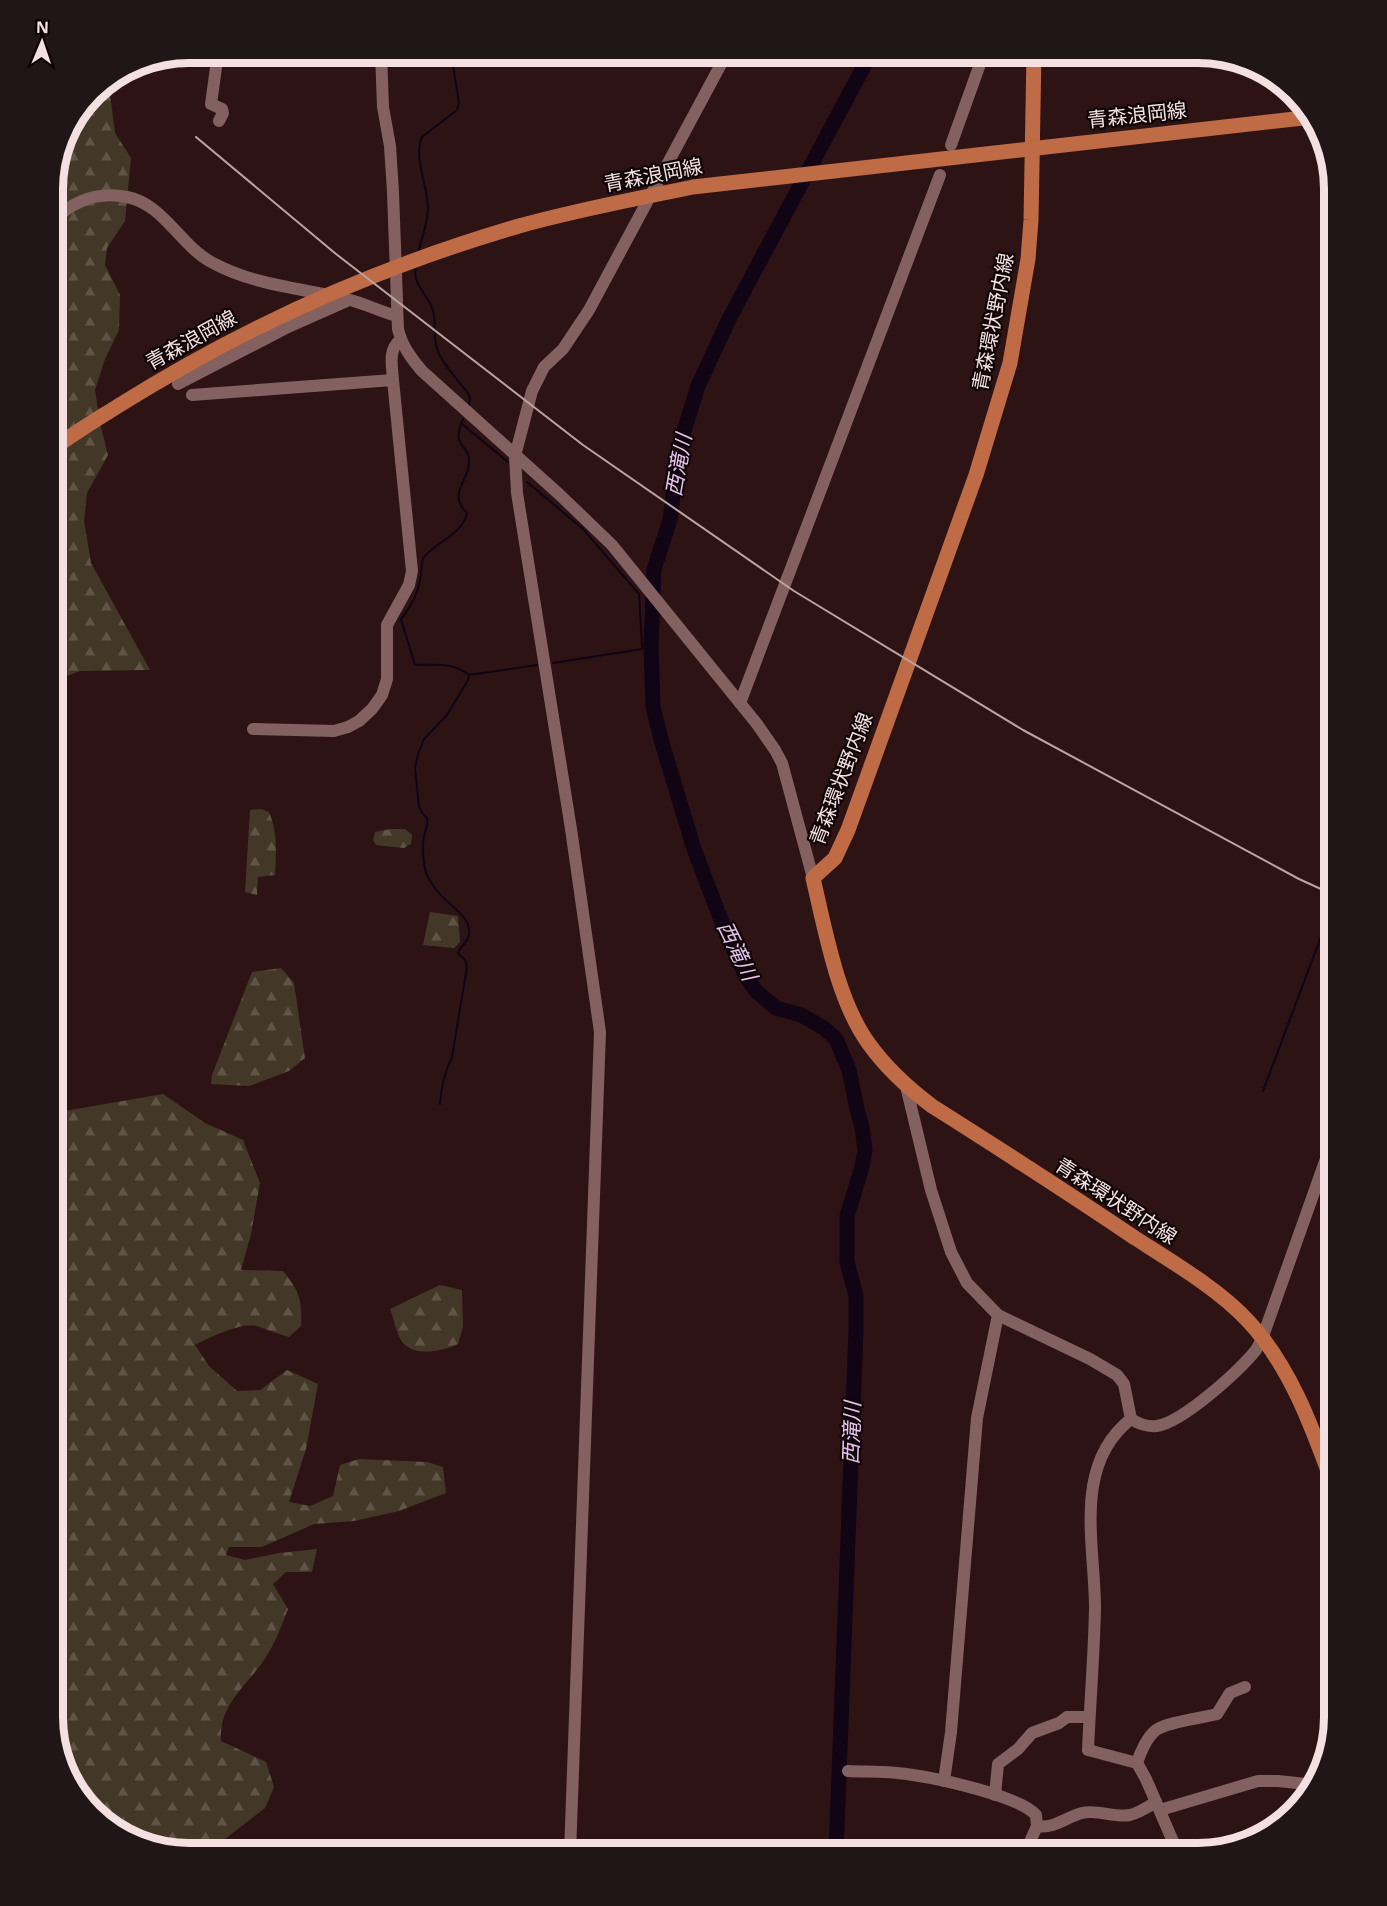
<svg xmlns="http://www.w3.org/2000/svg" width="1387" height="1906" viewBox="0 0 1387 1906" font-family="'Open Sans','Noto Sans JP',sans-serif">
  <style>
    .forest { fill: url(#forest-firs) }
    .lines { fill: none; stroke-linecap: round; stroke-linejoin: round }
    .stream { stroke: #110415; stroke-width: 2 }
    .river { stroke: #110415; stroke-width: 15 }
    .minor { stroke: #836161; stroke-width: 12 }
    .major { stroke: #be6b46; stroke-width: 15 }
    .rail { stroke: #baa4a4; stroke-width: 2 }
    .labels { text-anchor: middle; stroke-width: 4.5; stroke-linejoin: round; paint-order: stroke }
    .street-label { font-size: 20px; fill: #f4e0e0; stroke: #0f0405 }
    .water-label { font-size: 21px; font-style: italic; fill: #e6c2f0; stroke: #0f0405 }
    .rim { fill: none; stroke: #f4e0e0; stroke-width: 8 }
  </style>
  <defs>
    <pattern id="forest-firs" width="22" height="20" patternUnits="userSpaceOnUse" patternTransform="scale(1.5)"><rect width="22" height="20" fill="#433827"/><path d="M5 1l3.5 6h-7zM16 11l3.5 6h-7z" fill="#5f5446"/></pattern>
  </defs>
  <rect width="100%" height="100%" fill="#2e1315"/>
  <g class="forest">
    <polygon points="101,85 110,94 115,133 131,158 125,221 107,248 105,265 120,295 119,330 105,359 95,390 100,423 108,455 87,493 84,521 91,563 150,670 80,671 53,681 53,180 66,129"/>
    <path d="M 261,809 L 269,812 C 278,833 276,853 275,875 L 258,877 L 257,895 L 245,892 L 250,810 Z"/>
    <polygon points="390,829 405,829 412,835 411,844 404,848 376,845 373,840 375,832"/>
    <polygon points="430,912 458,916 460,942 454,948 423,945"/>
    <polygon points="281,968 294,983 305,1058 289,1071 249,1086 211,1084 212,1075 252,972"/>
    <path d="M 163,1094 L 205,1123 L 243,1140 L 260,1183 L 251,1234 L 241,1270 L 283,1271 C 300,1292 302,1299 301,1326 L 289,1337 C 278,1334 268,1330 257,1326 C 241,1322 209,1338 195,1345 L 209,1366 L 237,1391 L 260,1390 L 287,1370 L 318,1384 L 306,1449 L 289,1502 L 310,1506 L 333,1496 L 340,1465 L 359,1459 L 427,1462 L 443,1467 L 446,1493 L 399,1511 L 354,1521 L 314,1524 L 262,1547 L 229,1547 L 226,1555 L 245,1560 L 279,1553 L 317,1549 L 312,1572 L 286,1572 L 273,1584 L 288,1609 C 281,1627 275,1644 264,1660 C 245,1688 219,1704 221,1741 L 266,1762 L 274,1787 L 265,1808 L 217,1845 L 213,1853 L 181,1853 L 121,1835 L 71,1785 L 53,1717 L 53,1113 Z"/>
    <path d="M 440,1285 L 462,1290 L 463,1327 L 458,1344 C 442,1351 418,1357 404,1344 C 397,1337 394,1319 390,1309 Z"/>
  </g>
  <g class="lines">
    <g class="stream">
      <path d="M 418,254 C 421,239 428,223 428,208 C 428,186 413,158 422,137 L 457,110 L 459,103 L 451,53"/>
      <path d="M 416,266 C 412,284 426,292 432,308 C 437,319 433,333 436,345 C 438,359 458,380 467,392 L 470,398 L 469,405"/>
      <polyline points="462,424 508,462"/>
      <polyline points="527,482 583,529 639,594 642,646 651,645"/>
      <polyline points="553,663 642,649 642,646"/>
      <polyline points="469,675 537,665"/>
      <polyline points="1263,1091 1334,902"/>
      <path d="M 440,1104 C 441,1087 444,1073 452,1057 L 467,967 L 465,960 L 458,953 C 460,948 465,944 468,938 C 475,918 449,906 439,893 C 434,888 429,879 426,873 C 423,862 422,846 424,836 C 426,828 429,825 427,818 L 423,814 L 419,807 L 415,768 L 418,754 L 424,739 L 447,715 L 468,680 L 469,675 C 454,662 434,665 415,665 L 401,619 C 411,607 417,596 420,581 C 422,573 420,564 424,557 C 436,542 462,535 467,513 C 447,493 469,482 469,462 C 470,443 450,449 463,419"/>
    </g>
    <polyline class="river" points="836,1853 856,1330 856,1296 847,1262 847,1216 862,1167 865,1150 862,1127 857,1109 849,1070 836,1039 824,1028 801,1015 776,1008 756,991 745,975 726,933 694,849 662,743 653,707 651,645 654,569 670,520 679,447 698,386 729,319 871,53"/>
    <g class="minor">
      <polyline points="218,53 211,104 222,109 223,113 219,121"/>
      <path d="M 381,53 L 383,107 L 390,146 L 393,192 L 398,329 C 402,346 411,358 422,371 L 560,495 L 612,545 L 757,724 L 775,750 L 782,763 L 813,878"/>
      <polyline points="951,145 984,53"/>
      <path d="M 53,221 C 74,200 98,191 127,197 C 164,204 181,247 213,263 C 255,286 304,288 350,300 C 366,304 381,312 397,316"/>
      <polyline points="178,384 288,327 349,300"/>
      <polyline points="192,395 393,380"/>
      <polyline points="740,703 940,175"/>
      <path d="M 253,729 L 334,731 L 348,727 L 359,721 L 372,709 L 382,695 L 387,679 L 387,625 L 409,585 L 412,571 L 393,380 C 392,365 388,350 400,340"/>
      <polyline points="906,1086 931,1190 951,1252 967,1283 998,1315 1090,1359 1117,1375 1124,1384 1131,1419"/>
      <path d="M 1131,1419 C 1072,1465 1095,1545 1095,1608 C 1094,1656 1090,1703 1088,1750 L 1137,1763 L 1146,1779 L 1178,1853"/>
      <path d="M 1131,1419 C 1139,1424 1148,1427 1157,1426 C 1183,1422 1239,1371 1256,1350 L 1262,1339 L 1334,1136"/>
      <path d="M 1137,1763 C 1140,1753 1147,1737 1156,1730 C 1167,1722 1202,1718 1217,1714 L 1230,1693 L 1245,1687"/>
      <path d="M 848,1771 C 870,1772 892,1771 913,1775 C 940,1779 1019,1796 1036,1815 L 1037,1826 L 1025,1853"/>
      <polyline points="944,1781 951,1732 977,1418 998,1315"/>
      <polyline points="995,1795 998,1764 1018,1749 1032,1733 1059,1723 1067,1717 1089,1717"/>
      <polyline points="1160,1810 1258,1781 1278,1781 1316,1785"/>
      <path d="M 1037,1826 C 1055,1829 1066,1817 1082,1813 C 1098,1809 1114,1818 1130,1815 C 1139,1813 1148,1807 1156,1802"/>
      <polyline points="570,1853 600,1032 571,829 517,493 515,456 532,391 544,367 563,349 589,310 727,53"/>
    </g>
    <g class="major">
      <path d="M 1034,53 L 1031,220 L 1028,259 L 1010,363 L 976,475 L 848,830 L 835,858 L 813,878 C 825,930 838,1002 869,1044 C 887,1069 908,1088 932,1106 C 1000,1149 1068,1193 1135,1238 C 1171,1261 1220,1290 1249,1322 C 1291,1367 1313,1430 1334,1487"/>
      <path d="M 53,449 C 74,433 96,420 118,406 C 242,328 378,267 519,226 C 576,210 635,199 693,187 L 1312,117"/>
    </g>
    <polyline class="rail" points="196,137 336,254 583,445 794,591 1023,730 1299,879 1334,895"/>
  </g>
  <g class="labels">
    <g class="street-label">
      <text transform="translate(1137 115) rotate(-6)" y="7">青森浪岡線</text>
      <text transform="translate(653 175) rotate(-11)" y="7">青森浪岡線</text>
      <text transform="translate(993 322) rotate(-79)" y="7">青森環状野内線</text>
      <text transform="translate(191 340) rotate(-29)" y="7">青森浪岡線</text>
      <text transform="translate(841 779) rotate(-69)" y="7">青森環状野内線</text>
      <text transform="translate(1116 1201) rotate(33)" y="7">青森環状野内線</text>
    </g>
    <g class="water-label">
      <text transform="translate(679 465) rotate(-80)" y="7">西滝川</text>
      <text transform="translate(737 951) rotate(64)" y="7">西滝川</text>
      <text transform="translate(852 1433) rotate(-88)" y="7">西滝川</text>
    </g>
  </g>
  <path d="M0 0H1387V1906H0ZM189 63H1198A126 126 0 0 1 1324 189V1717A126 126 0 0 1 1198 1843H189A126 126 0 0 1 63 1717V189A126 126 0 0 1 189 63Z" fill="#211617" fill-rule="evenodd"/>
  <path class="rim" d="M189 63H1198A126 126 0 0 1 1324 189V1717A126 126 0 0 1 1198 1843H189A126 126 0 0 1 63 1717V189A126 126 0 0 1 189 63Z"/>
  <g transform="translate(42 42) rotate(2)" stroke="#0f0405" stroke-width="4.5" paint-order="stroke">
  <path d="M0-4.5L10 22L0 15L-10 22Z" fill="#f4e0e0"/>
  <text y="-9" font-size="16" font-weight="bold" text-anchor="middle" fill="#f4e0e0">N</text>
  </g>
</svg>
